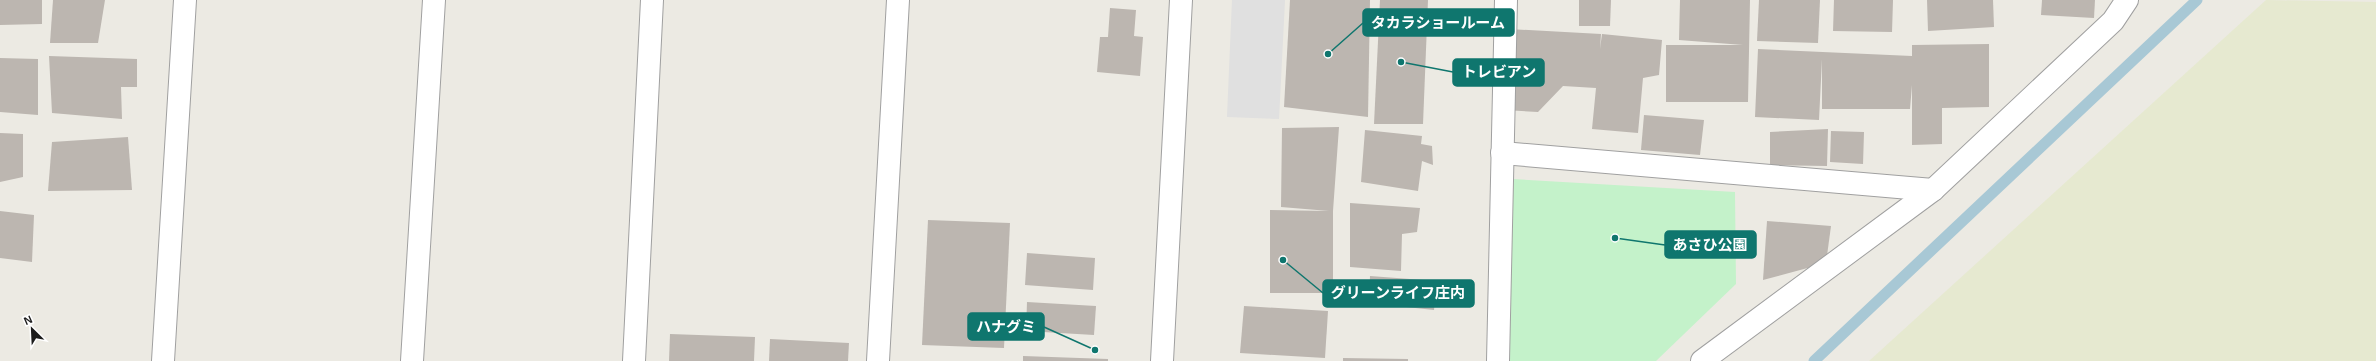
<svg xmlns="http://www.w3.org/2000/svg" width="2376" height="361" viewBox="0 0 2376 361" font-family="Arial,'Noto Sans JP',sans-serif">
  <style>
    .farmland { fill: #e6e9d0 }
    .park { fill: #c4f2ca }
    .parking { fill: #e0e0e0 }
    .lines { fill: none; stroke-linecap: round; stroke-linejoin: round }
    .stream { stroke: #a8c8d5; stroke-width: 11 }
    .building { fill: #bcb6b0 }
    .minor-casing { stroke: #a0a0a0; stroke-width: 24 }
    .minor { stroke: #fff; stroke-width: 22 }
    .leader { fill: none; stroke: #0f766e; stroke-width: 1.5 }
    .callout-dot { fill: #0f766e; stroke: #fff; stroke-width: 1.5 }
    .callout { fill: #0f766e; stroke: #0f766e; stroke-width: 1.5 }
    .callout-label { font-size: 15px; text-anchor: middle; font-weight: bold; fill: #fff }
  </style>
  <rect width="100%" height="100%" fill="#eceae3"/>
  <polygon class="farmland" points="2266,0 2376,2 2376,361 1869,361"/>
  <polygon class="park" points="1496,178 1735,192 1736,284 1656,361 1491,361"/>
  <polygon class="parking" points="1232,0 1285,0 1279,119 1227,117"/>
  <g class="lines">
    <polyline class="stream" points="1814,361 2197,0"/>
  </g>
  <g class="building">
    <polygon points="0,0 42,0 42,24 0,25"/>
    <polygon points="53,0 105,0 98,43 50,43"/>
    <polygon points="1290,0 1370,0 1368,117 1284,107"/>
    <polygon points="1380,0 1428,0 1423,124 1374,124"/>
    <polygon points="1579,0 1611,0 1610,26 1579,26"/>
    <polygon points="1680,0 1750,0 1748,102 1666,102 1666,45 1743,45 1679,40"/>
    <polygon points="1759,0 1820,0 1818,43 1757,41"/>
    <polygon points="1834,0 1893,0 1892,32 1833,31"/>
    <polygon points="1927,0 1993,0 1994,27 1928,31"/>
    <polygon points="2042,0 2095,0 2094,18 2041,15"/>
    <polygon points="1110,8 1136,10 1134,36 1143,37 1140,76 1097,72 1100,37 1108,37"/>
    <polygon points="1509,29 1601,34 1600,49 1602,34 1662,40 1659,75 1643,78 1638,133 1592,129 1596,88 1563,86 1538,112 1504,110"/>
    <polygon points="1989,44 1989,107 1942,108 1942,144 1912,145 1912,85 1910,109 1822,109 1822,59 1819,120 1755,117 1758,49 1912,56 1912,45"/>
    <polygon points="49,56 137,59 137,87 121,87 122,119 52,113"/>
    <polygon points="0,58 38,59 38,115 0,112"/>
    <polygon points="1644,115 1704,120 1700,155 1641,150"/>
    <polygon points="1339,127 1333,211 1333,293 1270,293 1270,210 1329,211 1281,207 1282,128"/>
    <polygon points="1828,129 1827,166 1770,165 1770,132"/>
    <polygon points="1365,130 1422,136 1421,144 1432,146 1433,165 1422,161 1418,191 1361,182"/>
    <polygon points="1831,131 1864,132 1863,164 1830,162"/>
    <polygon points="0,133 23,134 23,177 0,182"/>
    <polygon points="128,137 132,190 48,191 52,142"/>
    <polygon points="1350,203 1420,208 1417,232 1402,234 1401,271 1350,267"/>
    <polygon points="0,211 34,215 32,262 0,258"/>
    <polygon points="928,220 1010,223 1004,348 922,345"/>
    <polygon points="1767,221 1831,226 1826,263 1763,280"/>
    <polygon points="1027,253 1095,258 1093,290 1025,285"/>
    <polygon points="1370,276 1437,281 1434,310 1369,303"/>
    <polygon points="1027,302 1096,306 1094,335 1026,331"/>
    <polygon points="1244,306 1328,311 1325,358 1240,353"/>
    <polygon points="670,334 755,337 754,361 669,361"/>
    <polygon points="770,339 849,343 848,361 769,361"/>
    <polygon points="1023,356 1108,359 1108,361 1023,361"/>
    <polygon points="1343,358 1408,359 1408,361 1343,361"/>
  </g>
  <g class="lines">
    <g class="minor-casing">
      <g id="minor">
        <polyline points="1502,153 1933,190"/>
        <polyline points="163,361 185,0"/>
        <polyline points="412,361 434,0"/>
        <polyline points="634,361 652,0"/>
        <polyline points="878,361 898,0"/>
        <polyline points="1162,361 1181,0"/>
        <polyline points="1498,361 1506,0"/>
        <polyline points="1702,361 1933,190 2113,21 2127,0"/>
      </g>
    </g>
    <use href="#minor" class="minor"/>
  </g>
  <path class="leader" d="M1328 54L1363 23M1401 62L1453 72M1615 238L1665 245M1283 260L1323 293M1095 350L1044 327"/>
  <g class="callout-dot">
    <circle cx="1328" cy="54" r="4"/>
    <circle cx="1401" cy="62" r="4"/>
    <circle cx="1615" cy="238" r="4"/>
    <circle cx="1283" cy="260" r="4"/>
    <circle cx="1095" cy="350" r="4"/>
  </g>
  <g class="callout">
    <rect x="1363" y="9" width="151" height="27" rx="4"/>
    <rect x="1453" y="59" width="91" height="27" rx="4"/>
    <rect x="1665" y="231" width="91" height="27" rx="4"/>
    <rect x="1323" y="280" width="151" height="27" rx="4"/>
    <rect x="968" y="313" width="76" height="27" rx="4"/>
  </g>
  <g class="callout-label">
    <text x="1438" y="28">タカラショールーム</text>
    <text x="1499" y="77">トレビアン</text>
    <text x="1710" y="250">あさひ公園</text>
    <text x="1398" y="298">グリーンライフ庄内</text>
    <text x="1006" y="332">ハナグミ</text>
  </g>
  <g transform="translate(32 329) rotate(336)" stroke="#ffffff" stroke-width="3" paint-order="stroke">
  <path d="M0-3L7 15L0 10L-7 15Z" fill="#1c1c1c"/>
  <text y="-6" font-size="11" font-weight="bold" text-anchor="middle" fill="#1c1c1c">N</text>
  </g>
</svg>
